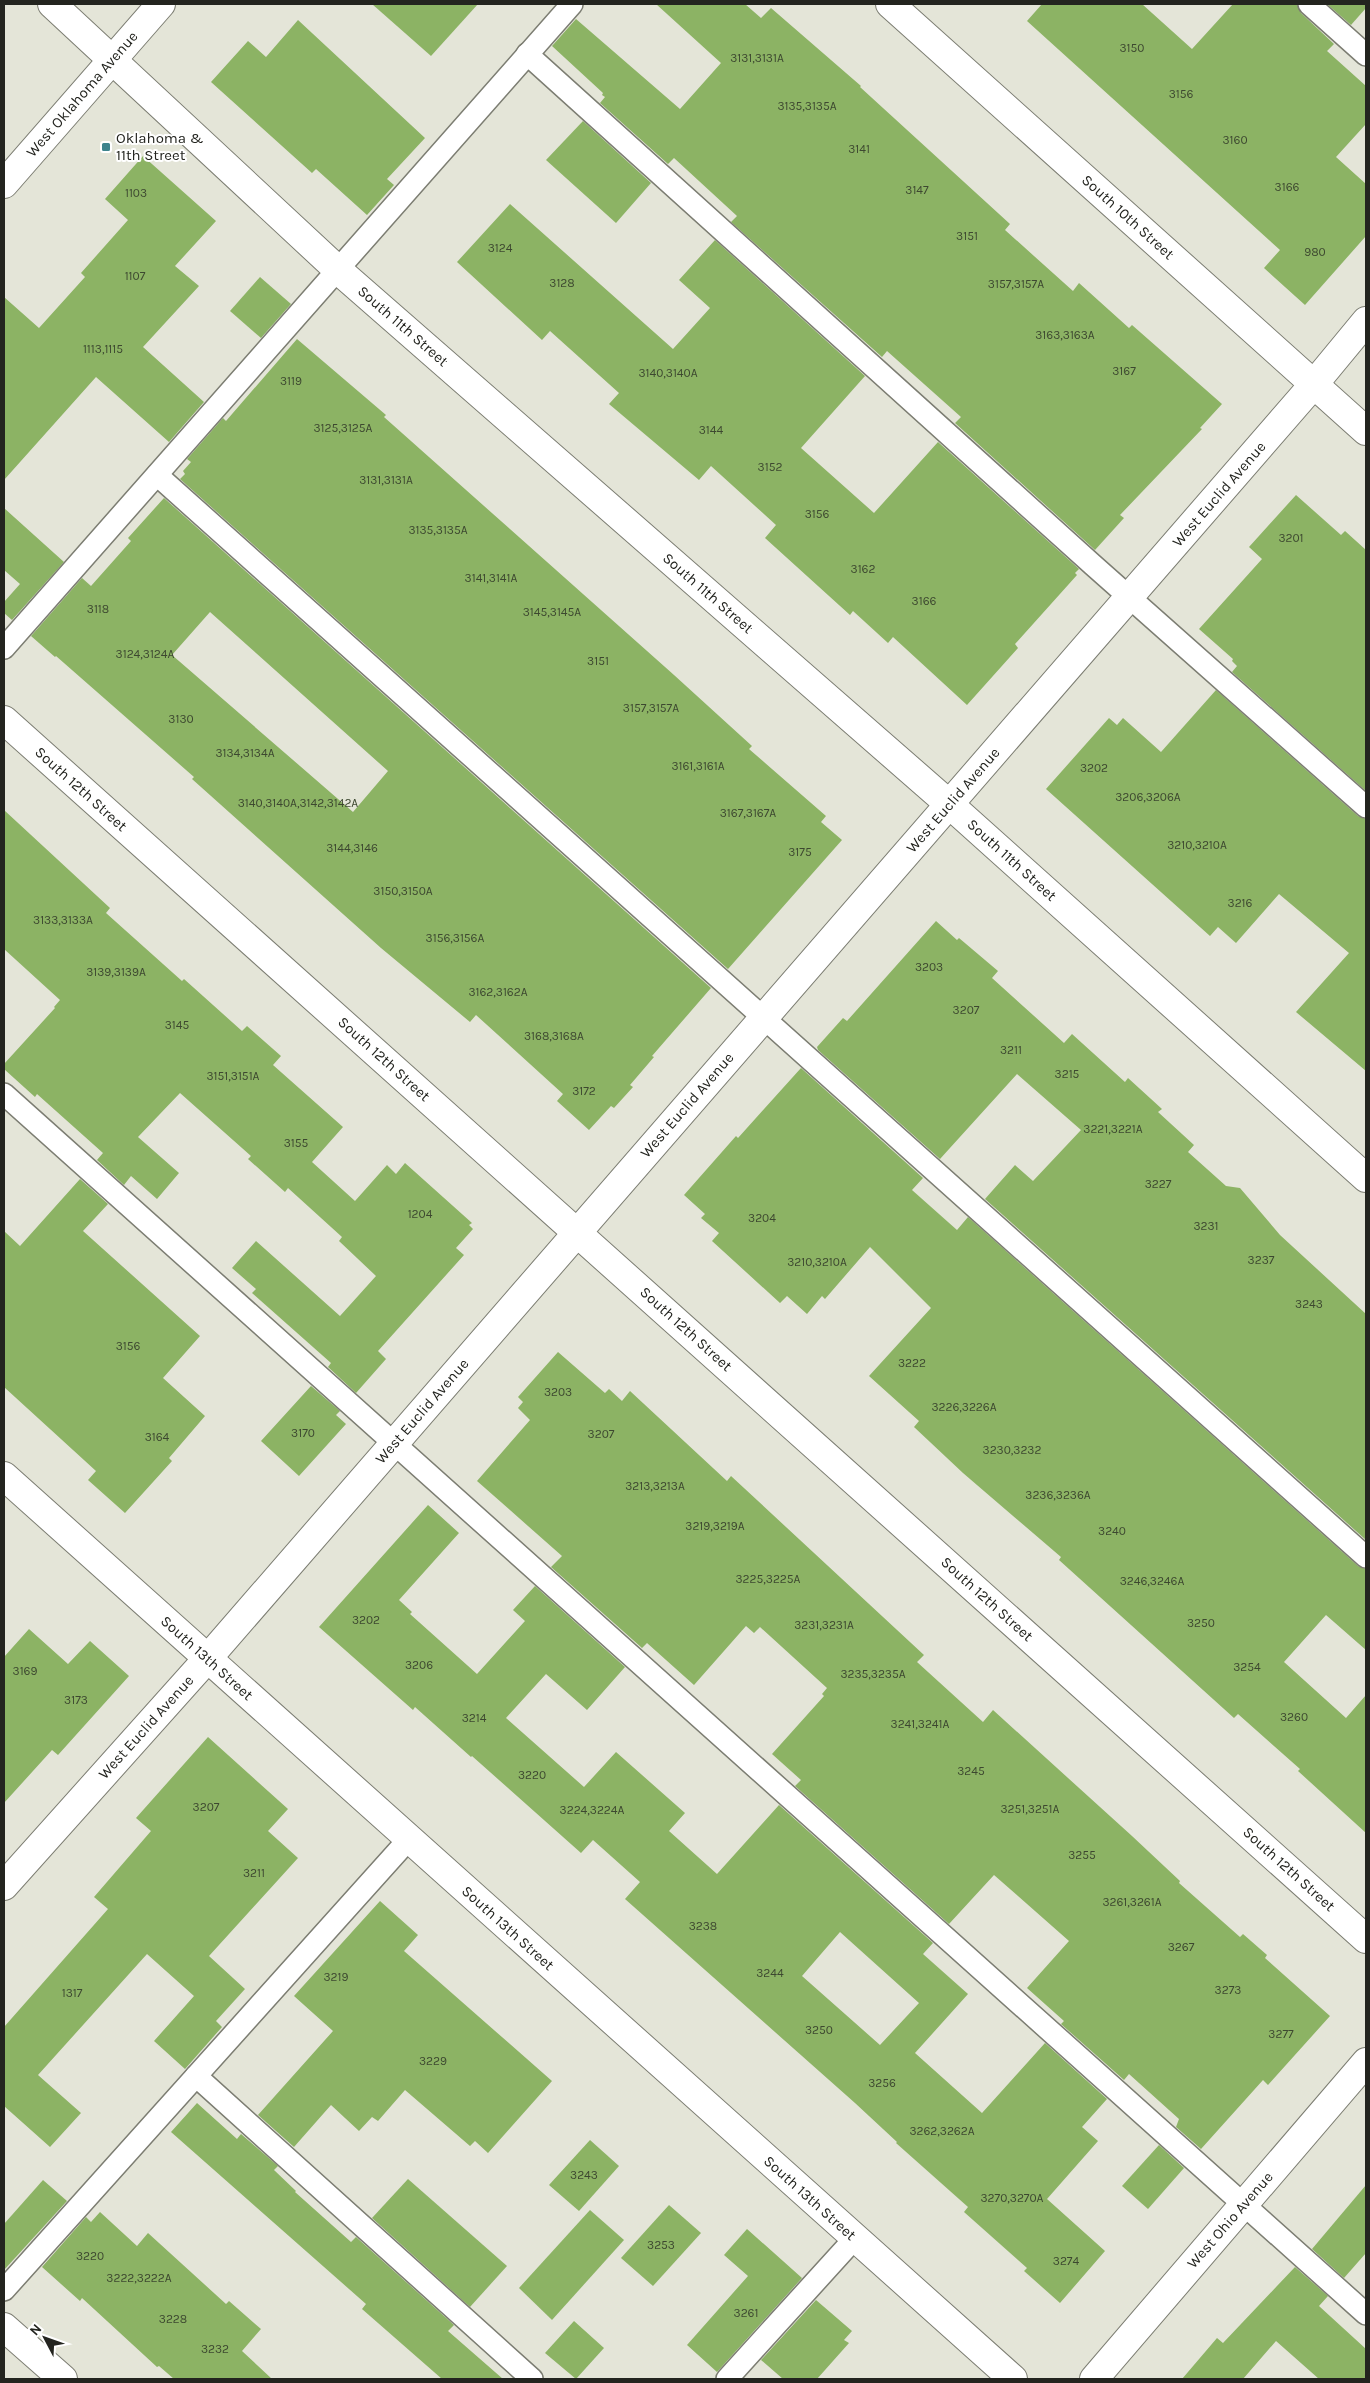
<svg xmlns="http://www.w3.org/2000/svg" width="1370" height="2383" viewBox="0 0 1370 2383" font-family="Karla,sans-serif">
  <style>
    .building { fill: #8cb364; fill-rule: evenodd }
    .lines { fill: none; stroke-linecap: round; stroke-linejoin: round }
    .service-casing { stroke: #7c7d72; stroke-width: 24 }
    .minor-casing { stroke: #7c7d72; stroke-width: 30 }
    .tertiary-casing { stroke: #7c7d72; stroke-width: 30 }
    .secondary-casing { stroke: #7c7d72; stroke-width: 30 }
    .service { stroke: #fff; stroke-width: 21 }
    .minor { stroke: #fff; stroke-width: 28 }
    .tertiary { stroke: #fff; stroke-width: 28 }
    .secondary { stroke: #fff; stroke-width: 28 }
    .poi-dot { fill: #3d848d; stroke: #fff; stroke-width: 2 }
    .labels { text-anchor: middle; stroke-width: 4; stroke-linejoin: round; paint-order: stroke }
    .number-label { font-size: 12px; fill: #3d4830 }
    .street-label { font-size: 15px; fill: #23241f; stroke: #fff }
    .poi-label { font-size: 15px; fill: #23241f; stroke: #fff; text-anchor: start }
  </style>
  <rect width="100%" height="100%" fill="#e4e5d8"/>
  <g class="building">
    <polygon points="372,4 478,4 431,56"/>
    <polygon points="656,4 745,4 761,18 771,8 861,86 860,87 1010,224 1005,230 1073,291 1079,283 1129,328 1132,325 1222,404 1200,428 1202,429 1120,515 1124,518 1095,550 955,423 961,417 887,351 882,357 731,222 737,216 674,158 668,164 600,103 605,97 602,95 603,93 552,46 576,19 680,109 721,63"/>
    <polygon points="1042,4 1142,4 1192,49 1233,4 1297,4 1301,13 1334,44 1327,51 1366,86 1366,124 1336,157 1366,184 1366,236 1305,305 1264,268 1280,250 1027,21"/>
    <polygon points="1327,4 1366,4 1366,8 1351,25"/>
    <polygon points="298,20 425,138 387,179 394,185 367,215 316,169 312,173 211,82 248,41 266,57"/>
    <polygon points="583,121 651,183 616,223 546,160"/>
    <polygon points="143,156 216,221 175,266 199,286 143,347 204,402 169,442 96,377 4,480 4,297 39,328 85,277 81,273 128,220 105,199"/>
    <polygon points="510,204 673,349 710,308 679,280 715,240 865,376 801,448 874,513 938,442 1079,569 1075,573 1077,575 1015,644 1018,648 967,705 893,637 888,643 853,611 850,615 765,538 776,525 711,466 699,480 609,404 619,393 550,331 542,340 457,262"/>
    <polygon points="260,277 291,304 261,338 230,311"/>
    <polygon points="297,339 386,415 384,417 674,675 752,746 749,749 826,816 821,822 842,840 728,969 180,479 185,474 183,471 191,462 187,459 223,418 226,421"/>
    <polygon points="1296,495 1341,535 1345,531 1366,550 1366,791 1232,672 1237,666 1232,661 1233,659 1199,629 1262,559 1249,547"/>
    <path d="M 164,498 L 711,988 L 652,1056 L 654,1057 L 630,1085 L 633,1087 L 614,1108 L 611,1106 L 589,1130 L 557,1101 L 563,1094 L 476,1015 L 470,1022 L 381,948 L 192,779 L 194,777 L 56,656 L 55,657 L 31,636 L 82,578 L 91,586 L 131,541 L 128,538 ZM 210,612 L 388,771 L 353,812 L 172,655 Z"/>
    <polygon points="4,508 64,562 12,620 4,613 4,602 20,584 4,570"/>
    <polygon points="1216,690 1358,816 1366,819 1366,1071 1296,1012 1349,953 1279,894 1236,943 1218,927 1210,936 1046,789 1109,718 1117,725 1123,718 1161,752"/>
    <polygon points="4,810 110,908 106,913 182,981 184,979 242,1031 247,1026 281,1056 273,1065 343,1127 312,1162 355,1201 387,1165 396,1174 405,1163 472,1223 469,1225 473,1229 456,1248 464,1255 378,1351 386,1359 356,1393 328,1367 331,1363 252,1293 256,1289 232,1268 256,1241 340,1316 376,1276 339,1241 342,1237 288,1188 285,1192 248,1159 251,1156 180,1093 138,1137 179,1173 157,1199 131,1176 124,1185 97,1160 103,1153 37,1094 35,1097 4,1069 4,1064 55,1008 54,1007 60,1000 4,949"/>
    <polygon points="936,921 957,940 959,938 998,971 992,978 1064,1043 1072,1034 1125,1082 1128,1078 1162,1109 1158,1112 1194,1145 1188,1152 1226,1186 1240,1188 1280,1235 1366,1314 1366,1540 985,1199 1015,1165 1033,1181 1081,1130 1017,1074 940,1159 818,1050 817,1047 843,1018 847,1021"/>
    <polygon points="801,1068 923,1178 912,1190 957,1230 968,1217 1358,1566 1366,1569 1366,1650 1326,1615 1284,1662 1346,1718 1366,1695 1366,1833 1298,1771 1300,1769 1238,1714 1234,1718 1059,1560 1061,1557 963,1473 914,1427 919,1421 869,1376 931,1308 870,1247 825,1299 822,1296 807,1314 787,1296 780,1303 712,1241 719,1233 701,1218 705,1214 684,1195 736,1136 738,1138"/>
    <polygon points="80,1179 108,1204 83,1231 200,1336 163,1378 205,1416 169,1458 172,1461 125,1513 88,1480 96,1471 4,1387 4,1231 20,1246"/>
    <polygon points="558,1352 605,1393 609,1389 622,1401 630,1391 727,1481 731,1476 924,1655 917,1662 983,1722 993,1710 1132,1836 1180,1881 1179,1883 1240,1937 1243,1934 1267,1955 1265,1958 1330,2016 1268,2085 1263,2080 1201,2149 1176,2127 1179,2119 1129,2074 1124,2080 1061,2024 1064,2021 1027,1988 1069,1941 994,1875 949,1924 795,1786 801,1780 772,1754 824,1696 822,1694 827,1688 760,1627 754,1633 746,1626 694,1685 647,1643 642,1648 551,1567 562,1556 477,1481 530,1420 518,1408 523,1402 518,1397"/>
    <polygon points="311,1386 340,1411 336,1415 346,1424 299,1476 261,1441"/>
    <path d="M 428,1505 L 459,1533 L 399,1600 L 412,1612 L 410,1614 L 477,1674 L 525,1621 L 513,1610 L 535,1586 L 625,1667 L 587,1710 L 546,1674 L 506,1718 L 584,1787 L 616,1752 L 685,1813 L 669,1831 L 717,1874 L 779,1805 L 933,1943 L 923,1954 L 968,1994 L 915,2053 L 982,2113 L 1045,2043 L 1107,2099 L 1082,2127 L 1098,2141 L 1047,2199 L 1105,2251 L 1060,2303 L 1024,2271 L 1027,2268 L 964,2212 L 968,2207 L 896,2143 L 897,2142 L 855,2103 L 625,1899 L 640,1882 L 593,1840 L 581,1853 L 472,1756 L 471,1757 L 415,1707 L 413,1710 L 319,1627 ZM 840,1932 L 919,2003 L 880,2045 L 802,1976 Z"/>
    <polygon points="29,1629 68,1664 90,1641 129,1676 58,1755 52,1750 4,1803 4,1657"/>
    <polygon points="208,1737 288,1809 268,1831 298,1858 209,1956 245,1989 216,2021 222,2027 185,2069 154,2041 194,1996 147,1954 38,2075 81,2113 50,2147 4,2106 4,2027 108,1909 94,1897 151,1831 136,1818"/>
    <polygon points="380,1901 418,1935 404,1951 552,2081 488,2153 475,2141 470,2146 405,2090 378,2121 372,2117 359,2131 331,2105 294,2147 258,2115 333,2031 294,1996"/>
    <polygon points="197,2103 237,2139 241,2134 278,2166 274,2170 296,2191 295,2192 351,2242 356,2237 454,2325 448,2331 503,2379 442,2379 362,2309 366,2304 171,2132"/>
    <polygon points="590,2140 619,2166 579,2211 549,2185"/>
    <polygon points="1159,2145 1184,2168 1148,2209 1122,2186"/>
    <polygon points="408,2179 507,2266 470,2307 372,2218"/>
    <polygon points="43,2180 67,2201 4,2270 4,2224"/>
    <polygon points="1366,2185 1366,2253 1344,2278 1312,2249"/>
    <polygon points="669,2205 701,2233 653,2286 621,2258"/>
    <polygon points="590,2210 624,2240 552,2320 519,2288"/>
    <polygon points="100,2212 137,2246 148,2233 226,2304 229,2301 261,2329 242,2351 272,2379 174,2379 159,2366 157,2367 82,2298 80,2301 42,2267 86,2217 91,2222"/>
    <polygon points="747,2229 802,2278 717,2372 687,2345 748,2276 724,2255"/>
    <polygon points="1295,2267 1328,2296 1319,2306 1366,2349 1366,2379 1319,2379 1276,2341 1243,2379 1182,2379 1217,2338 1223,2343"/>
    <polygon points="816,2300 852,2331 844,2340 849,2343 817,2379 783,2379 761,2360"/>
    <polygon points="574,2321 604,2348 576,2379 545,2353"/>
  </g>
  <g class="lines">
    <g class="service-casing">
      <g id="service">
        <polyline points="1309,4 1366,55"/>
        <polyline points="527,54 1093,565 1366,807"/>
        <polyline points="157,475 1366,1557"/>
        <polyline points="4,648 572,4"/>
        <polyline points="4,1094 1366,2314"/>
        <polyline points="196,2076 532,2379"/>
        <polyline points="4,2290 408,1840"/>
        <polyline points="727,2379 855,2238"/>
      </g>
    </g>
    <g class="minor-casing">
      <g id="minor">
        <polyline points="52,4 338,270 949,804 1366,1178"/>
        <polyline points="890,4 1366,431"/>
        <polyline points="4,720 1366,1939"/>
        <polyline points="4,1886 208,1658 1314,384 1366,321"/>
        <polyline points="4,2327 63,2379"/>
        <polyline points="1094,2379 1366,2062"/>
      </g>
    </g>
    <g class="tertiary-casing">
      <polyline id="tertiary" points="4,1476 1013,2379"/>
    </g>
    <g class="secondary-casing">
      <polyline id="secondary" points="4,184 161,4"/>
    </g>
    <use href="#service" class="service"/>
    <use href="#minor" class="minor"/>
    <use href="#tertiary" class="tertiary"/>
    <use href="#secondary" class="secondary"/>
  </g>
  <rect class="poi-dot" x="101" y="142" width="10" height="10" rx="2.5"/>
  <g class="labels">
    <g class="number-label">
      <text x="1132" y="52">3150</text>
      <text x="757" y="62">3131,3131A</text>
      <text x="1181" y="98">3156</text>
      <text x="807" y="110">3135,3135A</text>
      <text x="1235" y="144">3160</text>
      <text x="859" y="153">3141</text>
      <text x="1287" y="191">3166</text>
      <text x="917" y="194">3147</text>
      <text x="136" y="197">1103</text>
      <text x="967" y="240">3151</text>
      <text x="500" y="252">3124</text>
      <text x="1315" y="256">980</text>
      <text x="135" y="280">1107</text>
      <text x="562" y="287">3128</text>
      <text x="1016" y="288">3157,3157A</text>
      <text x="1065" y="339">3163,3163A</text>
      <text x="103" y="353">1113,1115</text>
      <text x="1124" y="375">3167</text>
      <text x="668" y="377">3140,3140A</text>
      <text x="291" y="385">3119</text>
      <text x="343" y="432">3125,3125A</text>
      <text x="711" y="434">3144</text>
      <text x="770" y="471">3152</text>
      <text x="386" y="484">3131,3131A</text>
      <text x="817" y="518">3156</text>
      <text x="438" y="534">3135,3135A</text>
      <text x="1291" y="542">3201</text>
      <text x="863" y="573">3162</text>
      <text x="491" y="582">3141,3141A</text>
      <text x="924" y="605">3166</text>
      <text x="98" y="613">3118</text>
      <text x="552" y="616">3145,3145A</text>
      <text x="145" y="658">3124,3124A</text>
      <text x="598" y="665">3151</text>
      <text x="651" y="712">3157,3157A</text>
      <text x="181" y="723">3130</text>
      <text x="245" y="757">3134,3134A</text>
      <text x="698" y="770">3161,3161A</text>
      <text x="1094" y="772">3202</text>
      <text x="1148" y="801">3206,3206A</text>
      <text x="298" y="807">3140,3140A,3142,3142A</text>
      <text x="748" y="817">3167,3167A</text>
      <text x="1197" y="849">3210,3210A</text>
      <text x="352" y="852">3144,3146</text>
      <text x="800" y="856">3175</text>
      <text x="403" y="895">3150,3150A</text>
      <text x="1240" y="907">3216</text>
      <text x="63" y="924">3133,3133A</text>
      <text x="455" y="942">3156,3156A</text>
      <text x="929" y="971">3203</text>
      <text x="116" y="976">3139,3139A</text>
      <text x="498" y="996">3162,3162A</text>
      <text x="966" y="1014">3207</text>
      <text x="177" y="1029">3145</text>
      <text x="554" y="1040">3168,3168A</text>
      <text x="1011" y="1054">3211</text>
      <text x="1067" y="1078">3215</text>
      <text x="233" y="1080">3151,3151A</text>
      <text x="584" y="1095">3172</text>
      <text x="1113" y="1133">3221,3221A</text>
      <text x="296" y="1147">3155</text>
      <text x="1158" y="1188">3227</text>
      <text x="420" y="1218">1204</text>
      <text x="762" y="1222">3204</text>
      <text x="1206" y="1230">3231</text>
      <text x="1261" y="1264">3237</text>
      <text x="817" y="1266">3210,3210A</text>
      <text x="1309" y="1308">3243</text>
      <text x="128" y="1350">3156</text>
      <text x="912" y="1367">3222</text>
      <text x="558" y="1396">3203</text>
      <text x="964" y="1411">3226,3226A</text>
      <text x="303" y="1437">3170</text>
      <text x="601" y="1438">3207</text>
      <text x="157" y="1441">3164</text>
      <text x="1012" y="1454">3230,3232</text>
      <text x="655" y="1490">3213,3213A</text>
      <text x="1058" y="1499">3236,3236A</text>
      <text x="715" y="1530">3219,3219A</text>
      <text x="1112" y="1535">3240</text>
      <text x="768" y="1583">3225,3225A</text>
      <text x="1152" y="1585">3246,3246A</text>
      <text x="366" y="1624">3202</text>
      <text x="1201" y="1627">3250</text>
      <text x="824" y="1629">3231,3231A</text>
      <text x="419" y="1669">3206</text>
      <text x="1247" y="1671">3254</text>
      <text x="25" y="1675">3169</text>
      <text x="873" y="1678">3235,3235A</text>
      <text x="76" y="1704">3173</text>
      <text x="1294" y="1721">3260</text>
      <text x="474" y="1722">3214</text>
      <text x="920" y="1728">3241,3241A</text>
      <text x="971" y="1775">3245</text>
      <text x="532" y="1779">3220</text>
      <text x="206" y="1811">3207</text>
      <text x="1030" y="1813">3251,3251A</text>
      <text x="592" y="1814">3224,3224A</text>
      <text x="1082" y="1859">3255</text>
      <text x="254" y="1877">3211</text>
      <text x="1132" y="1906">3261,3261A</text>
      <text x="703" y="1930">3238</text>
      <text x="1181" y="1951">3267</text>
      <text x="770" y="1977">3244</text>
      <text x="336" y="1981">3219</text>
      <text x="1228" y="1994">3273</text>
      <text x="72" y="1997">1317</text>
      <text x="819" y="2034">3250</text>
      <text x="1281" y="2038">3277</text>
      <text x="433" y="2065">3229</text>
      <text x="882" y="2087">3256</text>
      <text x="942" y="2135">3262,3262A</text>
      <text x="584" y="2179">3243</text>
      <text x="1012" y="2202">3270,3270A</text>
      <text x="661" y="2249">3253</text>
      <text x="90" y="2260">3220</text>
      <text x="1066" y="2265">3274</text>
      <text x="139" y="2282">3222,3222A</text>
      <text x="746" y="2317">3261</text>
      <text x="173" y="2323">3228</text>
      <text x="215" y="2353">3232</text>
    </g>
    <g class="street-label">
      <text transform="translate(82 94) rotate(-49)" y="5">West Oklahoma Avenue</text>
      <text transform="translate(1128 217) rotate(42)" y="5">South 10th Street</text>
      <text transform="translate(403 326) rotate(41)" y="5">South 11th Street</text>
      <text transform="translate(1219 494) rotate(-49)" y="5">West Euclid Avenue</text>
      <text transform="translate(708 593) rotate(41)" y="5">South 11th Street</text>
      <text transform="translate(81 789) rotate(42)" y="5">South 12th Street</text>
      <text transform="translate(953 800) rotate(-49)" y="5">West Euclid Avenue</text>
      <text transform="translate(1012 860) rotate(42)" y="5">South 11th Street</text>
      <text transform="translate(384 1059) rotate(42)" y="5">South 12th Street</text>
      <text transform="translate(687 1105) rotate(-49)" y="5">West Euclid Avenue</text>
      <text transform="translate(686 1329) rotate(42)" y="5">South 12th Street</text>
      <text transform="translate(422 1411) rotate(-49)" y="5">West Euclid Avenue</text>
      <text transform="translate(987 1599) rotate(42)" y="5">South 12th Street</text>
      <text transform="translate(207 1658) rotate(42)" y="5">South 13th Street</text>
      <text transform="translate(146 1727) rotate(-48)" y="5">West Euclid Avenue</text>
      <text transform="translate(1289 1869) rotate(42)" y="5">South 12th Street</text>
      <text transform="translate(508 1928) rotate(42)" y="5">South 13th Street</text>
      <text transform="translate(810 2198) rotate(42)" y="5">South 13th Street</text>
      <text transform="translate(1230 2220) rotate(-49)" y="5">West Ohio Avenue</text>
    </g>
    <g class="poi-label">
      <text x="116" y="143">Oklahoma &amp;<tspan x="116" dy="17">11th Street</tspan></text>
    </g>
  </g>
  <rect width="1370" height="2383" fill="none" stroke="#23241f" stroke-width="10"/>
  <g transform="translate(45 2338) rotate(311)" stroke="#ffffff" stroke-width="4" paint-order="stroke">
  <path d="M0-4L9 19L0 12L-9 19Z" fill="#23241f"/>
  <text y="-8" font-size="14" font-weight="bold" text-anchor="middle" fill="#23241f">N</text>
  </g>
</svg>
